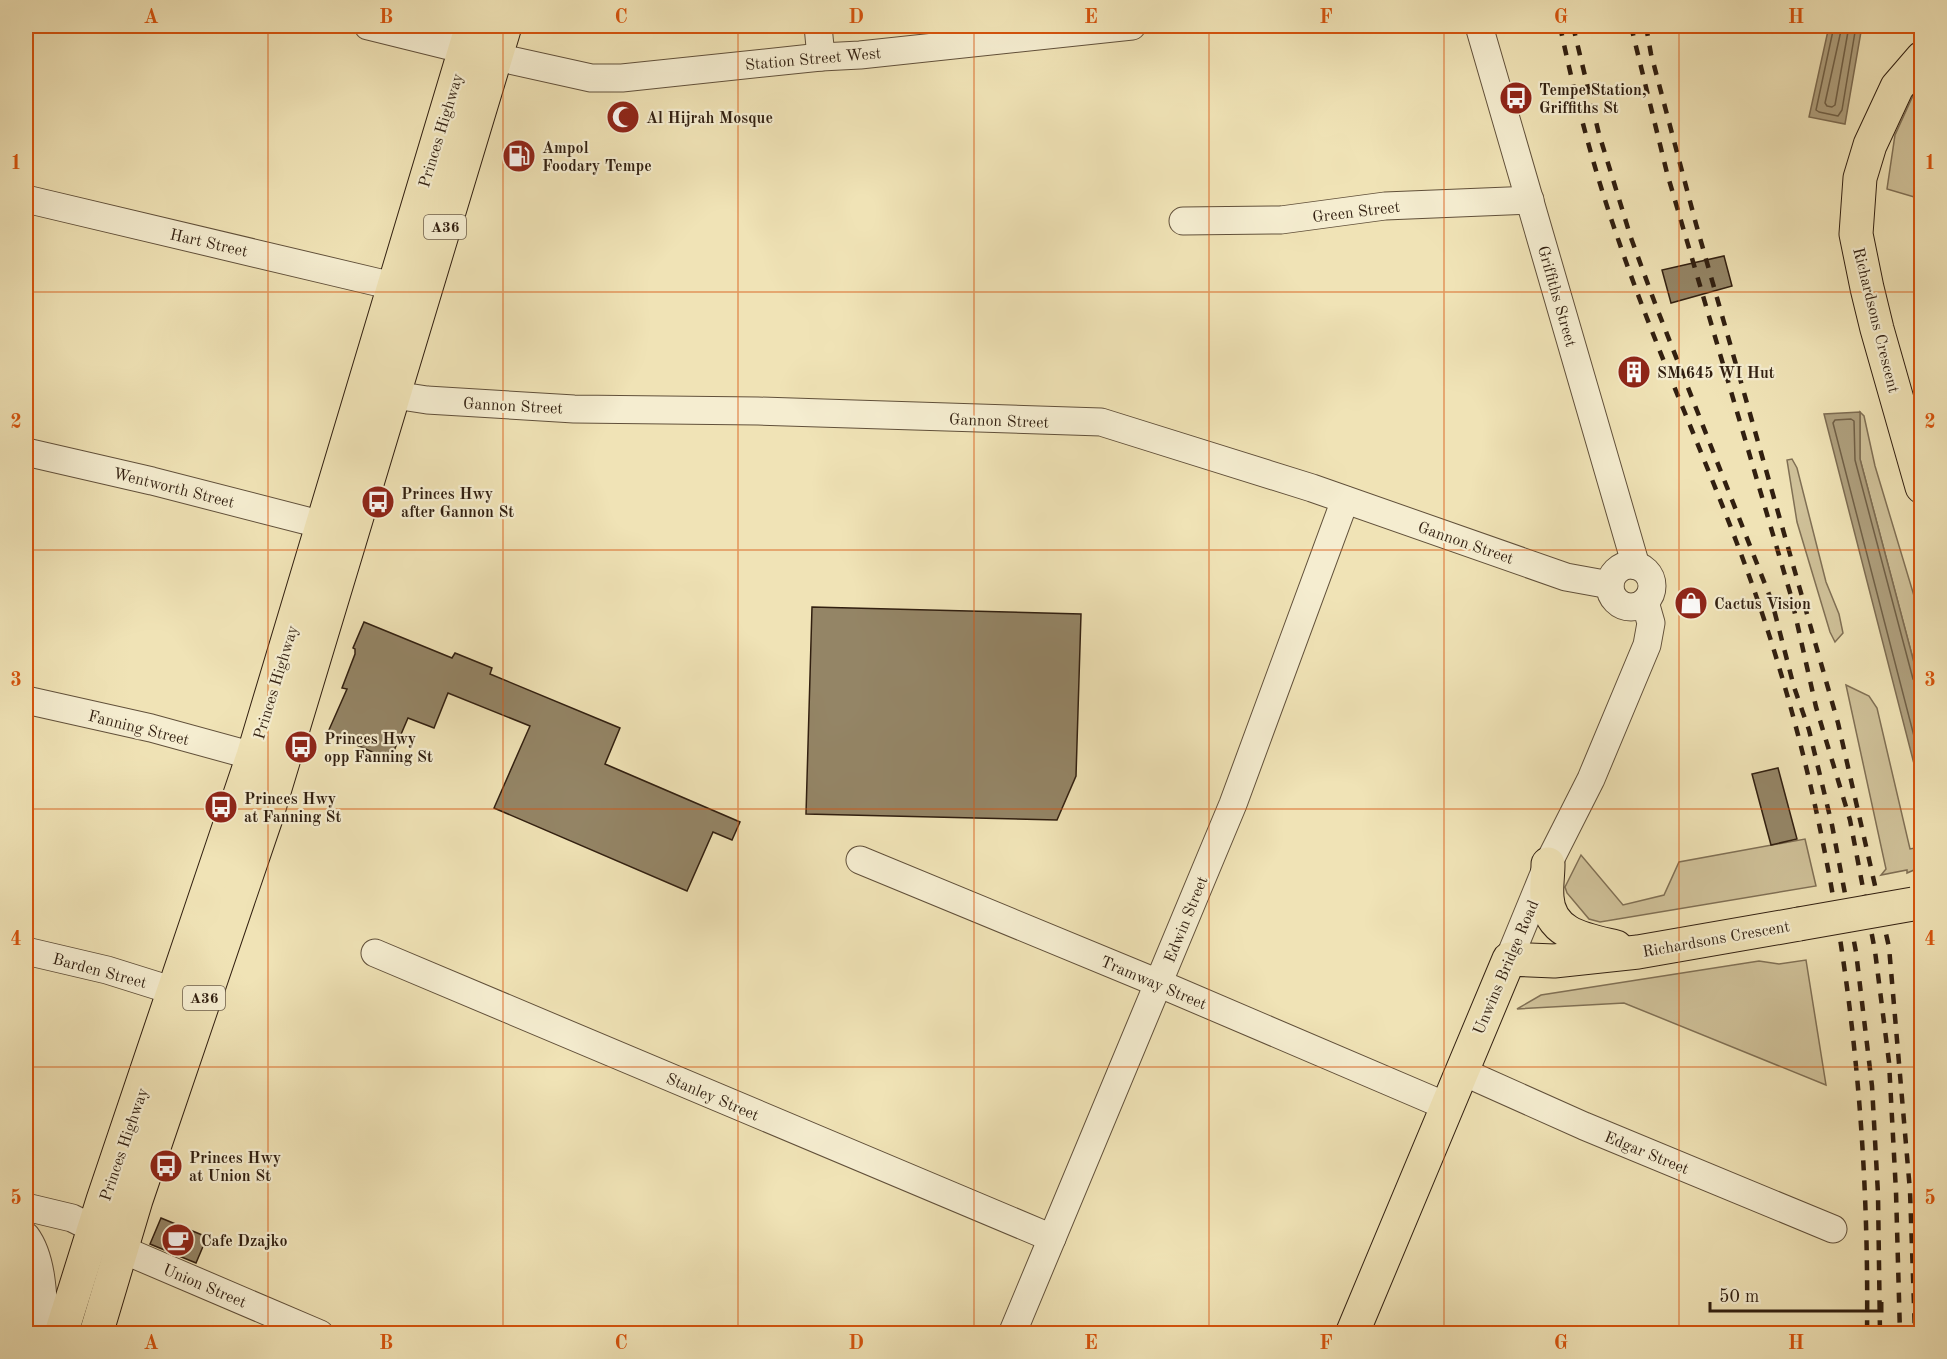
<svg xmlns="http://www.w3.org/2000/svg" width="1947" height="1359" viewBox="0 0 1947 1359" font-family="'Old Standard TT',serif">
  <style>
    .green { fill: #d0c29a; stroke: #807055; stroke-width: 1.5 }
    .water { fill: #afa07e; stroke: #7d6c52; stroke-width: 1.5 }
    .lines { fill: none; stroke-linecap: round; stroke-linejoin: round }
    .shore { stroke: #706047; stroke-width: 1.5 }
    .building { fill: #948566; stroke: #311f10; stroke-width: 1.5 }
    .minor-casing { stroke: #61503a; stroke-width: 29 }
    .major-casing { stroke: #311f10; stroke-width: 35 }
    .highway-casing { stroke: #311f10; stroke-width: 35 }
    .minor { stroke: #f5edd0; stroke-width: 27 }
    .major { stroke: #f0e3b6; stroke-width: 33 }
    .highway { stroke: #f0e3b6; stroke-width: 33 }
    .rail { stroke: #311f10; stroke-width: 4.5; stroke-dasharray: 10 10; stroke-linecap: butt }
    .major-bridge-casing { stroke: #311f10; stroke-width: 35; stroke-linecap: butt }
    .major-bridge { stroke: #f0e3b6; stroke-width: 33 }
    .grid { fill: none; stroke: #d6530c; stroke-width: 1.5; stroke-opacity: 0.55 }
    .labels { text-anchor: middle; stroke-width: 4.5; stroke-linejoin: round; paint-order: stroke }
    .shield { fill: #f5edd0; stroke: #6c5d4a; stroke-width: 1.5 }
    .shield-label { font-size: 15px; font-weight: bold; fill: #311f10 }
    .street-label { font-size: 16px; fill: #311f10; stroke: #f5edd0 }
    .poi-label { font-size: 16px; font-weight: bold; fill: #311f10; stroke: #f5edd0; text-anchor: start }
    .neatline { fill: none; stroke: #d6530c; stroke-width: 2 }
    .grid-label { font-size: 20px; text-anchor: middle; font-weight: bold; fill: #d6530c }
  </style>
  <rect width="100%" height="100%" fill="#f0e3b6"/>
  <filter id="stains"><feTurbulence type="fractalNoise" baseFrequency=".00333" numOctaves="4"/><feColorMatrix values="0 0 0 0 .2 0 0 0 0 .09 0 0 0 0 .02 0 0 0 .5 -.17"/></filter>
  <radialGradient id="worn" r=".72"><stop offset=".6" stop-color="#630" stop-opacity="0"/><stop offset="1" stop-color="#630" stop-opacity=".3"/></radialGradient>
  <g class="green">
    <polygon points="1921,78 1921,199 1887,189 1895,135"/>
    <polygon points="1860,412 1864,416 1875,466 1921,619 1921,689 1860,459"/>
    <polygon points="1792,459 1797,468 1826,582 1839,614 1843,633 1835,642 1830,632 1797,522 1787,460"/>
    <polygon points="1846,685 1869,696 1877,708 1910,849 1921,847 1921,867 1907,873 1907,870 1881,875 1886,869"/>
    <polygon points="1805,839 1816,886 1600,922 1589,919 1567,893 1565,887 1581,855 1623,905 1664,895 1679,862"/>
    <polygon points="1806,960 1826,1085 1624,1003 1517,1009 1541,995 1759,961 1779,964"/>
  </g>
  <g class="water">
    <polygon points="1829,26 1862,26 1845,124 1809,117"/>
    <polygon points="1860,412 1860,459 1921,689 1921,791 1824,414"/>
  </g>
  <g class="lines">
    <g class="shore">
      <polyline points="1834,26 1816,110 1819,112 1838,116 1842,110 1856,26"/>
      <polyline points="1842,26 1825,103 1827,106 1832,107 1835,105 1849,26"/>
      <polyline points="1922,684 1916,683 1913,679 1855,460 1854,421 1851,419 1835,420 1833,423 1922,767"/>
    </g>
  </g>
  <g class="building">
    <polygon points="1724,256 1732,286 1671,303 1662,270"/>
    <polygon points="812,607 1081,614 1076,776 1057,820 806,814"/>
    <polygon points="364,622 452,658 455,653 492,668 490,674 620,728 605,764 740,822 732,840 713,832 687,891 494,808 530,726 448,693 434,728 408,718 390,760 328,732 347,689 342,688 355,654 355,649 353,648"/>
    <polygon points="1778,768 1797,839 1771,845 1752,774"/>
    <polygon points="161,1218 207,1237 196,1263 150,1244"/>
  </g>
  <g class="lines">
    <g class="minor-casing">
      <g id="minor">
        <polyline points="368,26 465,50 591,78 622,78 821,57 860,55 1132,26"/>
        <polyline points="818,26 821,57"/>
        <polyline points="1479,26 1636,566"/>
        <polyline points="26,199 393,286"/>
        <polyline points="1183,221 1281,220 1385,206 1530,200"/>
        <polyline points="375,392 427,400 574,409 758,411 1101,422 1312,488 1566,577 1610,585"/>
        <polyline points="26,452 152,481 323,525"/>
        <circle cx="1631" cy="586" r="21"/>
        <polyline points="26,700 151,728 253,756"/>
        <polyline points="860,860 1158,983 1446,1106"/>
        <polyline points="26,951 107,970 174,991"/>
        <polyline points="375,953 1052,1238"/>
        <polyline points="1509,959 1548,864 1591,779 1647,645 1651,623 1645,602"/>
        <polyline points="1461,1071 1584,1126 1833,1229"/>
        <polyline points="26,1207 72,1218 94,1229 121,1249 320,1334"/>
        <path d="M 26,1236 C 44,1260 43,1304 45,1334"/>
        <polyline points="1012,1334 1233,804 1345,500"/>
      </g>
    </g>
    <g class="major-casing">
      <g id="major">
        <polyline points="1922,58 1897,87 1870,145 1860,178 1856,234 1867,288 1877,329 1922,487"/>
        <path d="M 1548,864 C 1548,875 1546,886 1547,897 C 1549,935 1587,940 1616,947"/>
        <polyline points="1352,1334 1509,959 1554,961 1638,952 1799,924"/>
      </g>
    </g>
    <g class="highway-casing">
      <g id="highway">
        <polyline points="61,1334 103,1200 253,756 472,26"/>
        <polyline points="96,1334 136,1200 266,818 505,26"/>
      </g>
    </g>
    <use href="#minor" class="minor"/>
    <use href="#major" class="major"/>
    <use href="#highway" class="highway"/>
    <g class="rail">
      <path d="M 1560,26 C 1575,97 1593,167 1617,236 C 1659,360 1716,479 1759,604 C 1838,838 1870,1086 1867,1334"/>
      <polyline points="1573,26 1599,134 1631,238 1656,306 1772,602 1794,687 1809,730 1832,825 1856,952 1872,1086 1878,1194 1880,1334"/>
      <polyline points="1631,26 1667,173 1791,596 1816,707 1850,820 1875,951 1889,1062 1896,1192 1900,1334"/>
      <polyline points="1646,26 1651,54 1696,224 1838,723 1889,947 1910,1191 1915,1334"/>
    </g>
    <g class="major-bridge-casing">
      <polyline id="major-bridge" points="1799,924 1913,904"/>
    </g>
    <use href="#major-bridge" class="major-bridge"/>
  </g>
  <path class="grid" d="M 268,26 L 268,1334M 503,26 L 503,1334M 738,26 L 738,1334M 974,26 L 974,1334M 1209,26 L 1209,1334M 1444,26 L 1444,1334M 1679,26 L 1679,1334M 26,292 L 1922,292M 26,550 L 1922,550M 26,809 L 1922,809M 26,1067 L 1922,1067"/>
  <defs>
    <g id="bus-disc" transform="scale(1.725)"><circle r="9.5" fill="#8f2418" stroke="#f5edd0"/><path d="M-5-6H5V4H4V6H2V4H-2V6H-4V4H-5ZM-3.5-4V0h7V-4ZM-3.5 1.2v1.5H-2V1.2ZM2 1.2v1.5H3.5V1.2Z" fill="#fff"/></g>
    <g id="mosque-disc" transform="scale(1.725)"><circle r="9.5" fill="#8f2418" stroke="#f5edd0"/><path d="M3.5-4.9A6 6 0 1 0 3.5 4.9A5 5 0 1 1 3.5-4.9Z" fill="#fff"/></g>
    <g id="fuel-disc" transform="scale(1.725)"><circle r="9.5" fill="#8f2418" stroke="#f5edd0"/><path d="M-5.5-6h7V0h2V4h1.3V-2.5L3-4.5l.8-.8L6-3V5H2.5V1h-1V6h-7ZM-4.2-4.7v3.2H.2V-4.7Z" fill="#fff"/></g>
    <g id="building-disc" transform="scale(1.725)"><circle r="9.5" fill="#8f2418" stroke="#f5edd0"/><path d="M-4-6H4V6H1V3H-1V6H-4ZM-2.5-4.3h1.7v1.8h-1.7ZM.8-4.3h1.7v1.8H.8ZM-2.5-1h1.7V.8h-1.7ZM.8-1h1.7V.8H.8Z" fill="#fff"/></g>
    <g id="shop-disc" transform="scale(1.725)"><circle r="9.5" fill="#8f2418" stroke="#f5edd0"/><path d="M-5-2.5h2.3a2.7 3.5 0 0 1 5.4 0H5L5.5 6h-11ZM-1.5-2.5h3a1.5 2.3 0 0 0-3 0Z" fill="#fff"/></g>
    <g id="cafe-disc" transform="scale(1.725)"><circle r="9.5" fill="#8f2418" stroke="#f5edd0"/><path d="M-5.5-4.5H6V0H3Q3 3.5 0 3.5H-2.5Q-5.5 3.5-5.5 0ZM3-3.2v2h1.7v-2ZM-6 4.5H4V6H-6Z" fill="#fff"/></g>
  </defs>
  <g fill-rule="evenodd">
    <use href="#bus-disc" x="1516" y="98"/>
    <use href="#mosque-disc" x="623" y="117"/>
    <use href="#fuel-disc" x="519" y="156"/>
    <use href="#building-disc" x="1634" y="372"/>
    <use href="#bus-disc" x="378" y="502"/>
    <use href="#shop-disc" x="1691" y="603"/>
    <use href="#bus-disc" x="301" y="747"/>
    <use href="#bus-disc" x="221" y="807"/>
    <use href="#bus-disc" x="166" y="1166"/>
    <use href="#cafe-disc" x="178" y="1240"/>
  </g>
  <g class="labels">
    <g class="shield">
      <rect x="424" y="215" width="42" height="24" rx="4.5"/>
      <rect x="183" y="986" width="42" height="24" rx="4.5"/>
    </g>
    <g class="shield-label">
      <text x="445" y="232">A36</text>
      <text x="204" y="1003">A36</text>
    </g>
    <g class="street-label">
      <text transform="translate(813 58) rotate(-5)" y="6">Station Street West</text>
      <text transform="translate(440 130) rotate(-73)" y="6">Princes Highway</text>
      <text transform="translate(1356 211) rotate(-7)" y="6">Green Street</text>
      <text transform="translate(209 242) rotate(13)" y="6">Hart Street</text>
      <text transform="translate(1558 296) rotate(74)" y="6">Griffiths Street</text>
      <text transform="translate(1877 320) rotate(76)" y="6">Richardsons Crescent</text>
      <text transform="translate(513 405) rotate(3)" y="6">Gannon Street</text>
      <text transform="translate(999 420) rotate(2)" y="6">Gannon Street</text>
      <text transform="translate(174 487) rotate(14)" y="6">Wentworth Street</text>
      <text transform="translate(1466 542) rotate(19)" y="6">Gannon Street</text>
      <text transform="translate(275 682) rotate(-73)" y="6">Princes Highway</text>
      <text transform="translate(139 727) rotate(14)" y="6">Fanning Street</text>
      <text transform="translate(1185 919) rotate(-68)" y="6">Edwin Street</text>
      <text transform="translate(1716 938) rotate(-10)" y="6">Richardsons Crescent</text>
      <text transform="translate(1505 967) rotate(-67)" y="6">Unwins Bridge Road</text>
      <text transform="translate(100 970) rotate(15)" y="6">Barden Street</text>
      <text transform="translate(1154 982) rotate(23)" y="6">Tramway Street</text>
      <text transform="translate(713 1096) rotate(23)" y="6">Stanley Street</text>
      <text transform="translate(123 1144) rotate(-71)" y="6">Princes Highway</text>
      <text transform="translate(1647 1152) rotate(22)" y="6">Edgar Street</text>
      <text transform="translate(205 1285) rotate(23)" y="6">Union Street</text>
    </g>
    <g class="poi-label">
      <text x="1539" y="95">Tempe Station,<tspan x="1539" dy="18">Griffiths St</tspan></text>
      <text x="646" y="123">Al Hijrah Mosque</text>
      <text x="542" y="153">Ampol<tspan x="542" dy="18">Foodary Tempe</tspan></text>
      <text x="1657" y="378">SM 645 WI Hut</text>
      <text x="401" y="499">Princes Hwy<tspan x="401" dy="18">after Gannon St</tspan></text>
      <text x="1714" y="609">Cactus Vision</text>
      <text x="324" y="744">Princes Hwy<tspan x="324" dy="18">opp Fanning St</tspan></text>
      <text x="244" y="804">Princes Hwy<tspan x="244" dy="18">at Fanning St</tspan></text>
      <text x="189" y="1163">Princes Hwy<tspan x="189" dy="18">at Union St</tspan></text>
      <text x="201" y="1246">Cafe Dzajko</text>
    </g>
  </g>
  <rect width="1947" height="1359" fill="none" stroke="#f0e3b6" stroke-width="66"/>
  <path d="M1710 1302v9h172v-9" fill="none" stroke="#311f10" stroke-width="3"/>
  <text x="1719" y="1302" font-size="18" fill="#311f10" stroke="#f5edd0" stroke-width="4.5" paint-order="stroke">50 m</text>
  <rect x="33" y="33" width="1881" height="1293" class="neatline"/>
  <g class="grid-label">
    <text x="151" y="23">A</text>
    <text x="386" y="23">B</text>
    <text x="621" y="23">C</text>
    <text x="856" y="23">D</text>
    <text x="1091" y="23">E</text>
    <text x="1326" y="23">F</text>
    <text x="1561" y="23">G</text>
    <text x="1796" y="23">H</text>
    <text x="16" y="169">1</text>
    <text x="1930" y="169">1</text>
    <text x="16" y="428">2</text>
    <text x="1930" y="428">2</text>
    <text x="16" y="686">3</text>
    <text x="1930" y="686">3</text>
    <text x="16" y="945">4</text>
    <text x="1930" y="945">4</text>
    <text x="16" y="1204">5</text>
    <text x="1930" y="1204">5</text>
    <text x="151" y="1349">A</text>
    <text x="386" y="1349">B</text>
    <text x="621" y="1349">C</text>
    <text x="856" y="1349">D</text>
    <text x="1091" y="1349">E</text>
    <text x="1326" y="1349">F</text>
    <text x="1561" y="1349">G</text>
    <text x="1796" y="1349">H</text>
  </g>
  <rect width="100%" height="100%" filter="url(#stains)"/>
  <rect width="100%" height="100%" fill="url(#worn)"/>
</svg>
